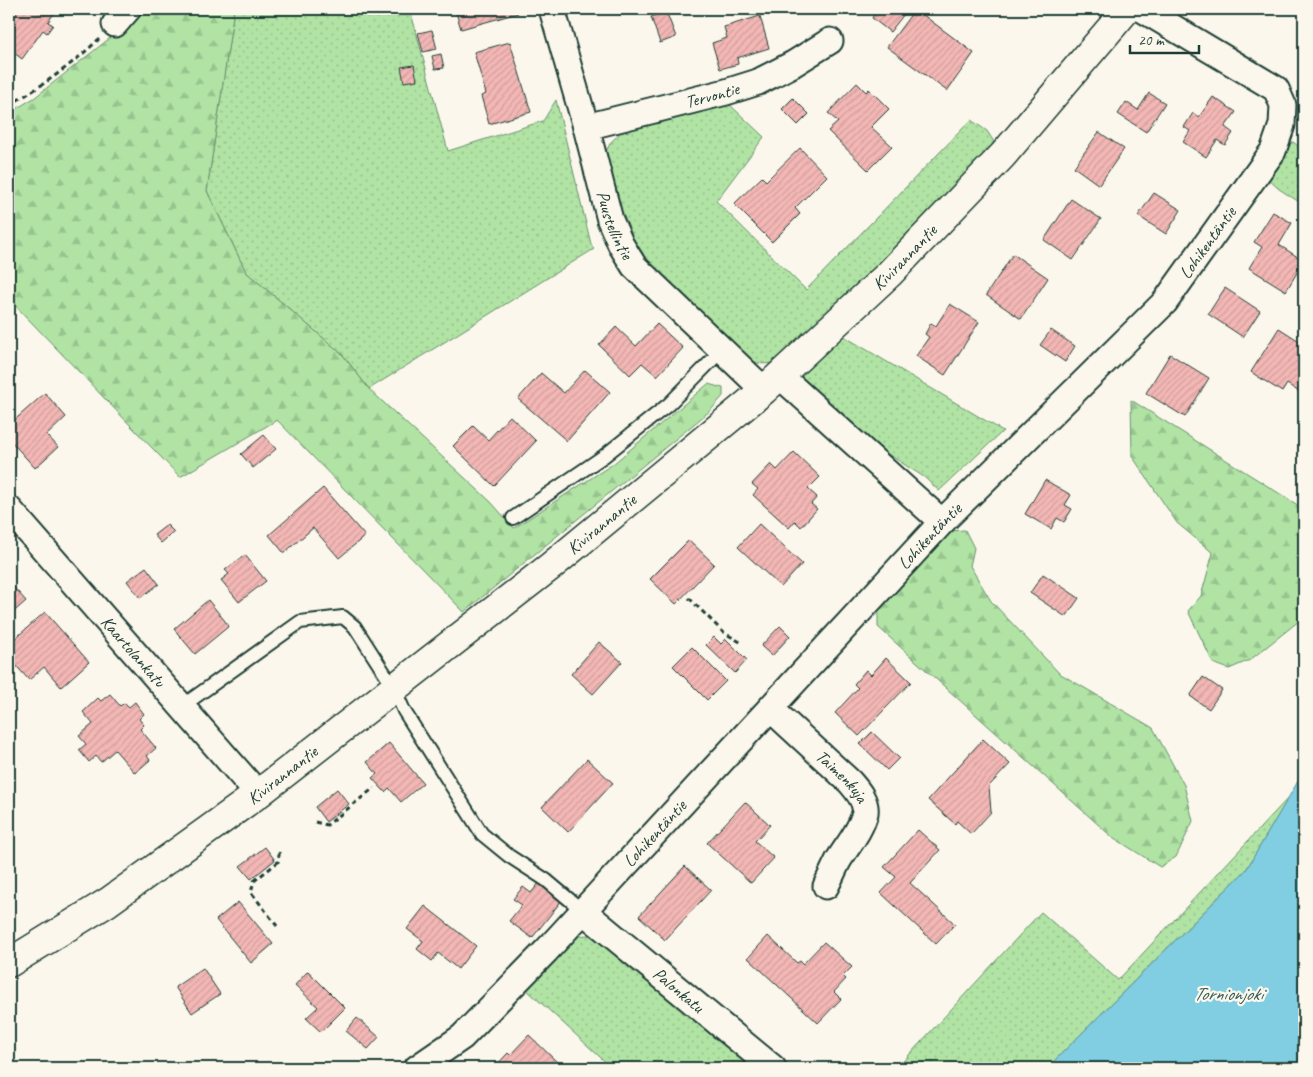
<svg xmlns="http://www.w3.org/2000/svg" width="1313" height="1077" viewBox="0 0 1313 1077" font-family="Caveat,sans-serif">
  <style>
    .grass { fill: url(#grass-dots); stroke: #68906c }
    .forest { fill: url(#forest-firs); stroke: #68906c }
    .water { fill: #81cde1; stroke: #5a939c }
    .building { fill: url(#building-hatch); stroke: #1f3d34 }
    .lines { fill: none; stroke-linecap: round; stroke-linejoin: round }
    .service-casing { stroke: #1f3d34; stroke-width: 16 }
    .minor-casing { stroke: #1f3d34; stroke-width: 29 }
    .tertiary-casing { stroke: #1f3d34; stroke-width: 31 }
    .path { stroke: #1f3d34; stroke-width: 3; stroke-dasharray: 5 4; stroke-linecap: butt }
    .service { stroke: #fbf7ec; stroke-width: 12 }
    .minor { stroke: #fbf7ec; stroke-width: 25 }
    .tertiary { stroke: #fbf7ec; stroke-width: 28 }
    .labels { text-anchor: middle; stroke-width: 4.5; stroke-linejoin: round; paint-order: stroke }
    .street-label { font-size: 18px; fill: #1f3d34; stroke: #fbf7ec }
    .water-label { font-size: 19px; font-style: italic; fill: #335a57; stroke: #fbf7ec }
  </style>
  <defs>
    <pattern id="grass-dots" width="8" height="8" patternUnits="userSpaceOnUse" patternTransform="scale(1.25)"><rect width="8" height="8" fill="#b0e3a4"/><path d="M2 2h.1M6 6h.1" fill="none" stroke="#97c48e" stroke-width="1.8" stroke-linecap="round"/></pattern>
    <pattern id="forest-firs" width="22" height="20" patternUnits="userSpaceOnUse" patternTransform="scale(1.25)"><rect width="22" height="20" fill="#b0e3a4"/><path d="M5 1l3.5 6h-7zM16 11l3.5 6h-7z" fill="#97c48e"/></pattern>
    <pattern id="building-hatch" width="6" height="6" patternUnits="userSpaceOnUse" patternTransform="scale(1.25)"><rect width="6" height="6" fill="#f3b7b5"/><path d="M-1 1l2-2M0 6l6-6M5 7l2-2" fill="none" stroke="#d09e9c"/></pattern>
  </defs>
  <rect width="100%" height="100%" fill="#fbf7ec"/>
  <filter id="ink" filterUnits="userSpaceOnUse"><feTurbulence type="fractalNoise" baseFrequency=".02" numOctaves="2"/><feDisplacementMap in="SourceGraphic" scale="10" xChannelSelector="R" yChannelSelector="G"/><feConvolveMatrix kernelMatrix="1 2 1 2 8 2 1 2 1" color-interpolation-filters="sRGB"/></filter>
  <g filter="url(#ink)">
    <g class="grass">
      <polygon points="234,9 304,9 314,14 315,9 410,9 448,151 543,121 556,100 591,244 594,249 369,389 342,354 246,272 207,191"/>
      <path d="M 720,103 L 728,103 L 764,137 L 716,201 L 806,290 L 971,120 L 987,131 L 996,145 L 842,302 L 776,362 C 757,367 752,361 737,350 L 642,257 L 624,231 L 605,153 L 611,142 L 621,132 Z"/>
      <polygon points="1293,142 1304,150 1304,205 1279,189 1268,179 1287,143"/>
      <polygon points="842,335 1003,431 939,491 924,477 784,388"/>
      <polygon points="1289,797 1246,870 1047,1068 897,1068 1041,912 1118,980"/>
      <polygon points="587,935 602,939 760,1068 612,1068 527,990 577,936"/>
    </g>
    <g class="forest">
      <polygon points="136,9 234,9 207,191 246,272 342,354 369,389 491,502 514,528 613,464 708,384 723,388 723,396 711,410 464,612 277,420 180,477 9,299 9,113 34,98 129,23"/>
      <polygon points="1131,400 1304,509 1304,617 1250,660 1229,669 1213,663 1188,611 1201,596 1213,553 1177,523 1132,456"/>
      <polygon points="965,530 974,548 970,566 991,601 1059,673 1153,728 1184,785 1193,821 1176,857 1160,867 1111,836 878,627 878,607 950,531"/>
    </g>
    <polygon class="water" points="1304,771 1304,1068 1047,1068 1246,870"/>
    <g class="building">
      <polygon points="19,9 57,9 48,22 53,25 47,33 43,30 22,59 9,49 9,24"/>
      <polygon points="455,9 516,9 518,13 461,29"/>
      <polygon points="877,9 908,9 890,32 872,18"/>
      <polygon points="915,9 974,53 947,91 887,47"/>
      <polygon points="666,11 676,37 660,43 651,17"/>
      <polygon points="760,16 769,48 737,58 738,64 720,69 712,43 727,38 724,27"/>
      <polygon points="432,30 437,49 423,52 418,33"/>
      <polygon points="510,42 531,112 489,124 481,96 486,94 474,52"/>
      <polygon points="441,54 444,68 435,69 432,56"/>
      <polygon points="414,65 417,80 404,82 401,67"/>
      <polygon points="857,83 866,92 869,89 889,109 871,127 892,146 868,170 828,131 838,122 828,113"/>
      <polygon points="1149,93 1165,103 1146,132 1118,114 1126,102 1138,110"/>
      <polygon points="1213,97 1236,112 1225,127 1233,133 1225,145 1217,140 1206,157 1183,142 1190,131 1184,127 1193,113 1199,117"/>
      <polygon points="793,98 809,114 798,125 782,109"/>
      <polygon points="1099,132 1124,149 1099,185 1074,167"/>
      <polygon points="800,148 827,176 795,208 800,214 772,242 734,204 762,177 766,181"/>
      <polygon points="1154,193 1181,210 1166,234 1138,216"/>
      <polygon points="1071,199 1101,219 1073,260 1044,240"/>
      <polygon points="1273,212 1292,223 1279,245 1304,261 1286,291 1249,268 1262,247 1254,242"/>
      <polygon points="1013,254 1048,278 1021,319 986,295"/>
      <polygon points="1225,288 1260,311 1243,337 1208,314"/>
      <polygon points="950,304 979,322 945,375 916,356 929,337 925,334 931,323 936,326"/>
      <polygon points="657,324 683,348 657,376 642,363 630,375 599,345 616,327 636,346"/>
      <polygon points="1279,328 1304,344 1304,357 1300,363 1304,365 1304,395 1287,384 1282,392 1251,372"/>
      <polygon points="1051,330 1075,346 1065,362 1040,345"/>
      <polygon points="1170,354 1209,378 1185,417 1146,393"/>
      <polygon points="585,370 610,392 567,441 518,399 541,373 564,393"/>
      <polygon points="45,393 66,417 47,435 58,447 35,468 9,439 9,425"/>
      <polygon points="510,416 536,441 494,486 453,446 473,426 488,440"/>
      <polygon points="264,435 276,449 253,468 241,454"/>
      <polygon points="794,452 820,477 808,489 817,497 811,504 817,509 801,527 795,521 789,528 753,495 758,489 752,484 771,464 777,470"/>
      <polygon points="1045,480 1071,495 1065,505 1072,509 1064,522 1057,518 1051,529 1025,514"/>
      <polygon points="323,488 365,536 339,558 313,528 284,553 269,535"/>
      <polygon points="759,524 802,564 781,587 738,547"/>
      <polygon points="167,525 174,532 161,543 154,535"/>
      <polygon points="689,540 714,564 676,604 650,579"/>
      <polygon points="245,555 266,581 239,602 221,580 229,574 225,570"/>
      <polygon points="146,567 159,584 140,598 127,581"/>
      <polygon points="1043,574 1079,598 1066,617 1030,593"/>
      <polygon points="9,582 26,601 9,616"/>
      <polygon points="208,600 229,626 195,654 174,629"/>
      <polygon points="45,612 89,662 61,687 44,667 29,680 9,658 9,644"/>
      <polygon points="780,626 790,636 772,656 761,646"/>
      <polygon points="714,637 721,644 726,639 747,660 735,673 706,645"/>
      <polygon points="599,642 622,662 593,694 571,674"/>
      <polygon points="692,647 726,681 707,700 673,666"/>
      <polygon points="886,658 911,682 859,736 835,713 858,688 854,684 866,670 871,675"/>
      <polygon points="1203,677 1222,690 1209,709 1190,696"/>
      <polygon points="110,694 120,706 125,703 129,707 135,702 144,714 139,719 144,725 140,729 156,748 147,756 150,760 135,773 115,750 101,762 96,756 89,762 79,750 86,744 79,736 93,724 83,712 98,698 101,701"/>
      <polygon points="872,732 899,758 887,770 860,744"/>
      <polygon points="983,739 1010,764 989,786 991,812 971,834 957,821 955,824 928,800"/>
      <polygon points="389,743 423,783 401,802 389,788 385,792 372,778 377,774 367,762"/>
      <polygon points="587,759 613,783 568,832 542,807"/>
      <polygon points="337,789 349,804 326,822 315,807"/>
      <polygon points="745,802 770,825 755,841 774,858 751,883 707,843"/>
      <polygon points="918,830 940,850 910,883 955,924 936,944 881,893 896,877 884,867"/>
      <polygon points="265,847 275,860 251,879 240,866"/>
      <polygon points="685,866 711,890 665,940 639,916"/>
      <polygon points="540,882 562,900 532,938 509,921 522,905 513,899 523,887 531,893"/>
      <polygon points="238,902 273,944 251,963 216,920"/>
      <polygon points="425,906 476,946 458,969 438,953 432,961 417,949 423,941 407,929"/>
      <polygon points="768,936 797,963 800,961 803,964 824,942 852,967 843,976 846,979 834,992 841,999 818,1023 748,958"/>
      <polygon points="203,968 220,994 192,1013 175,987"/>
      <polygon points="308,971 345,1008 321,1032 306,1018 318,1007 295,985"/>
      <polygon points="357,1018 379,1037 368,1049 346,1031"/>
      <polygon points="529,1035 559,1064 556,1068 494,1068 508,1053 510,1055"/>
    </g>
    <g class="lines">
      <g class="service-casing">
        <g id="service">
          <polyline points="513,518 604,456 669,404 722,350"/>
          <polyline points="181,707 300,622 343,617 355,627 394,688 404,711 482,834 509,856 546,880 583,911"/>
        </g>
      </g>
      <g class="minor-casing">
        <g id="minor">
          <path id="s1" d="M 552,9 L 586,127 L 610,220 L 621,245 L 634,266 L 764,390"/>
          <polyline points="115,24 128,9"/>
          <path id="s2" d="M 586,127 L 726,92 L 758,82 L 793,64 L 830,41"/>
          <polyline points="779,375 942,522"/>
          <path id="s3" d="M 9,509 L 258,794"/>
          <path id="s4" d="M 771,709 L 850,782 C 857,790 867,801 865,813 C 861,830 847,846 838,861 C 834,869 830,878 826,886"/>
          <path id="s5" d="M 583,911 L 773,1068"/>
          <path id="s6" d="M 417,1068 L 462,1037 L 546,951 L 942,522 L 1165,302 L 1273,151 L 1282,125 L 1283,105 L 1276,89 L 1142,9"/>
        </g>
      </g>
      <g class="tertiary-casing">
        <g id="tertiary">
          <path id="s7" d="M 9,963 L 108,902 L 258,794 L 551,566 L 764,390 L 889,274 L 1003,155 L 1127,9"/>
        </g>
      </g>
      <g class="path">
        <path d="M 9,105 C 41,87 72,65 99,39"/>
        <polyline points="689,598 723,632 742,643"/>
        <polyline points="315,822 327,825 374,788"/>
        <polyline points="277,926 251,892 254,881 278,862 280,848"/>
      </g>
      <use href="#service" class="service"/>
      <use href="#minor" class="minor"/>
      <use href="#tertiary" class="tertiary"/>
    </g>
  </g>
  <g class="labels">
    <g class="street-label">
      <text dy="6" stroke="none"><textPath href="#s2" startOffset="130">Tervontie</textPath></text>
      <text dy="6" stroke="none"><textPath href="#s1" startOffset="225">Puustellintie</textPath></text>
      <text dy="6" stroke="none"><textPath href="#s6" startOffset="1145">Lohikentäntie</textPath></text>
      <text dy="6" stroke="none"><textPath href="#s7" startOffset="1142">Kivirannantie</textPath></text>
      <text dy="6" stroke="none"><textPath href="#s7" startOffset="738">Kivirannantie</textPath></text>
      <text dy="6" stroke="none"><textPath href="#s6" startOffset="740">Lohikentäntie</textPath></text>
      <text dy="6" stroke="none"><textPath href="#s3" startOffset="189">Kaartolankatu</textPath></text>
      <text dy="6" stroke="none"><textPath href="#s7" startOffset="332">Kivirannantie</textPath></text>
      <text dy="6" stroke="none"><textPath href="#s4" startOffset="98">Taimenkuja</textPath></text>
      <text dy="6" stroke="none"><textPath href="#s6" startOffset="335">Lohikentäntie</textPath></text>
      <text dy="6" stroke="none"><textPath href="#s5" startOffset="124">Palonkatu</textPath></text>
    </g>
    <g class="water-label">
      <text x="1228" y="1000">Tornionjoki</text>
    </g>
  </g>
  <rect width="1313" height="1077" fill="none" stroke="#fbf7ec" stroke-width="30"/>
  <rect x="15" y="15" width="1283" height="1047" fill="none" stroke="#1f3d34" stroke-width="2" filter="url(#ink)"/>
  <path d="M1130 45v8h69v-8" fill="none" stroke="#1f3d34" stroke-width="2.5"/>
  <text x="1138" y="45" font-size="15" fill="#1f3d34" stroke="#fbf7ec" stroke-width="4" paint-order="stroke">20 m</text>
</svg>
